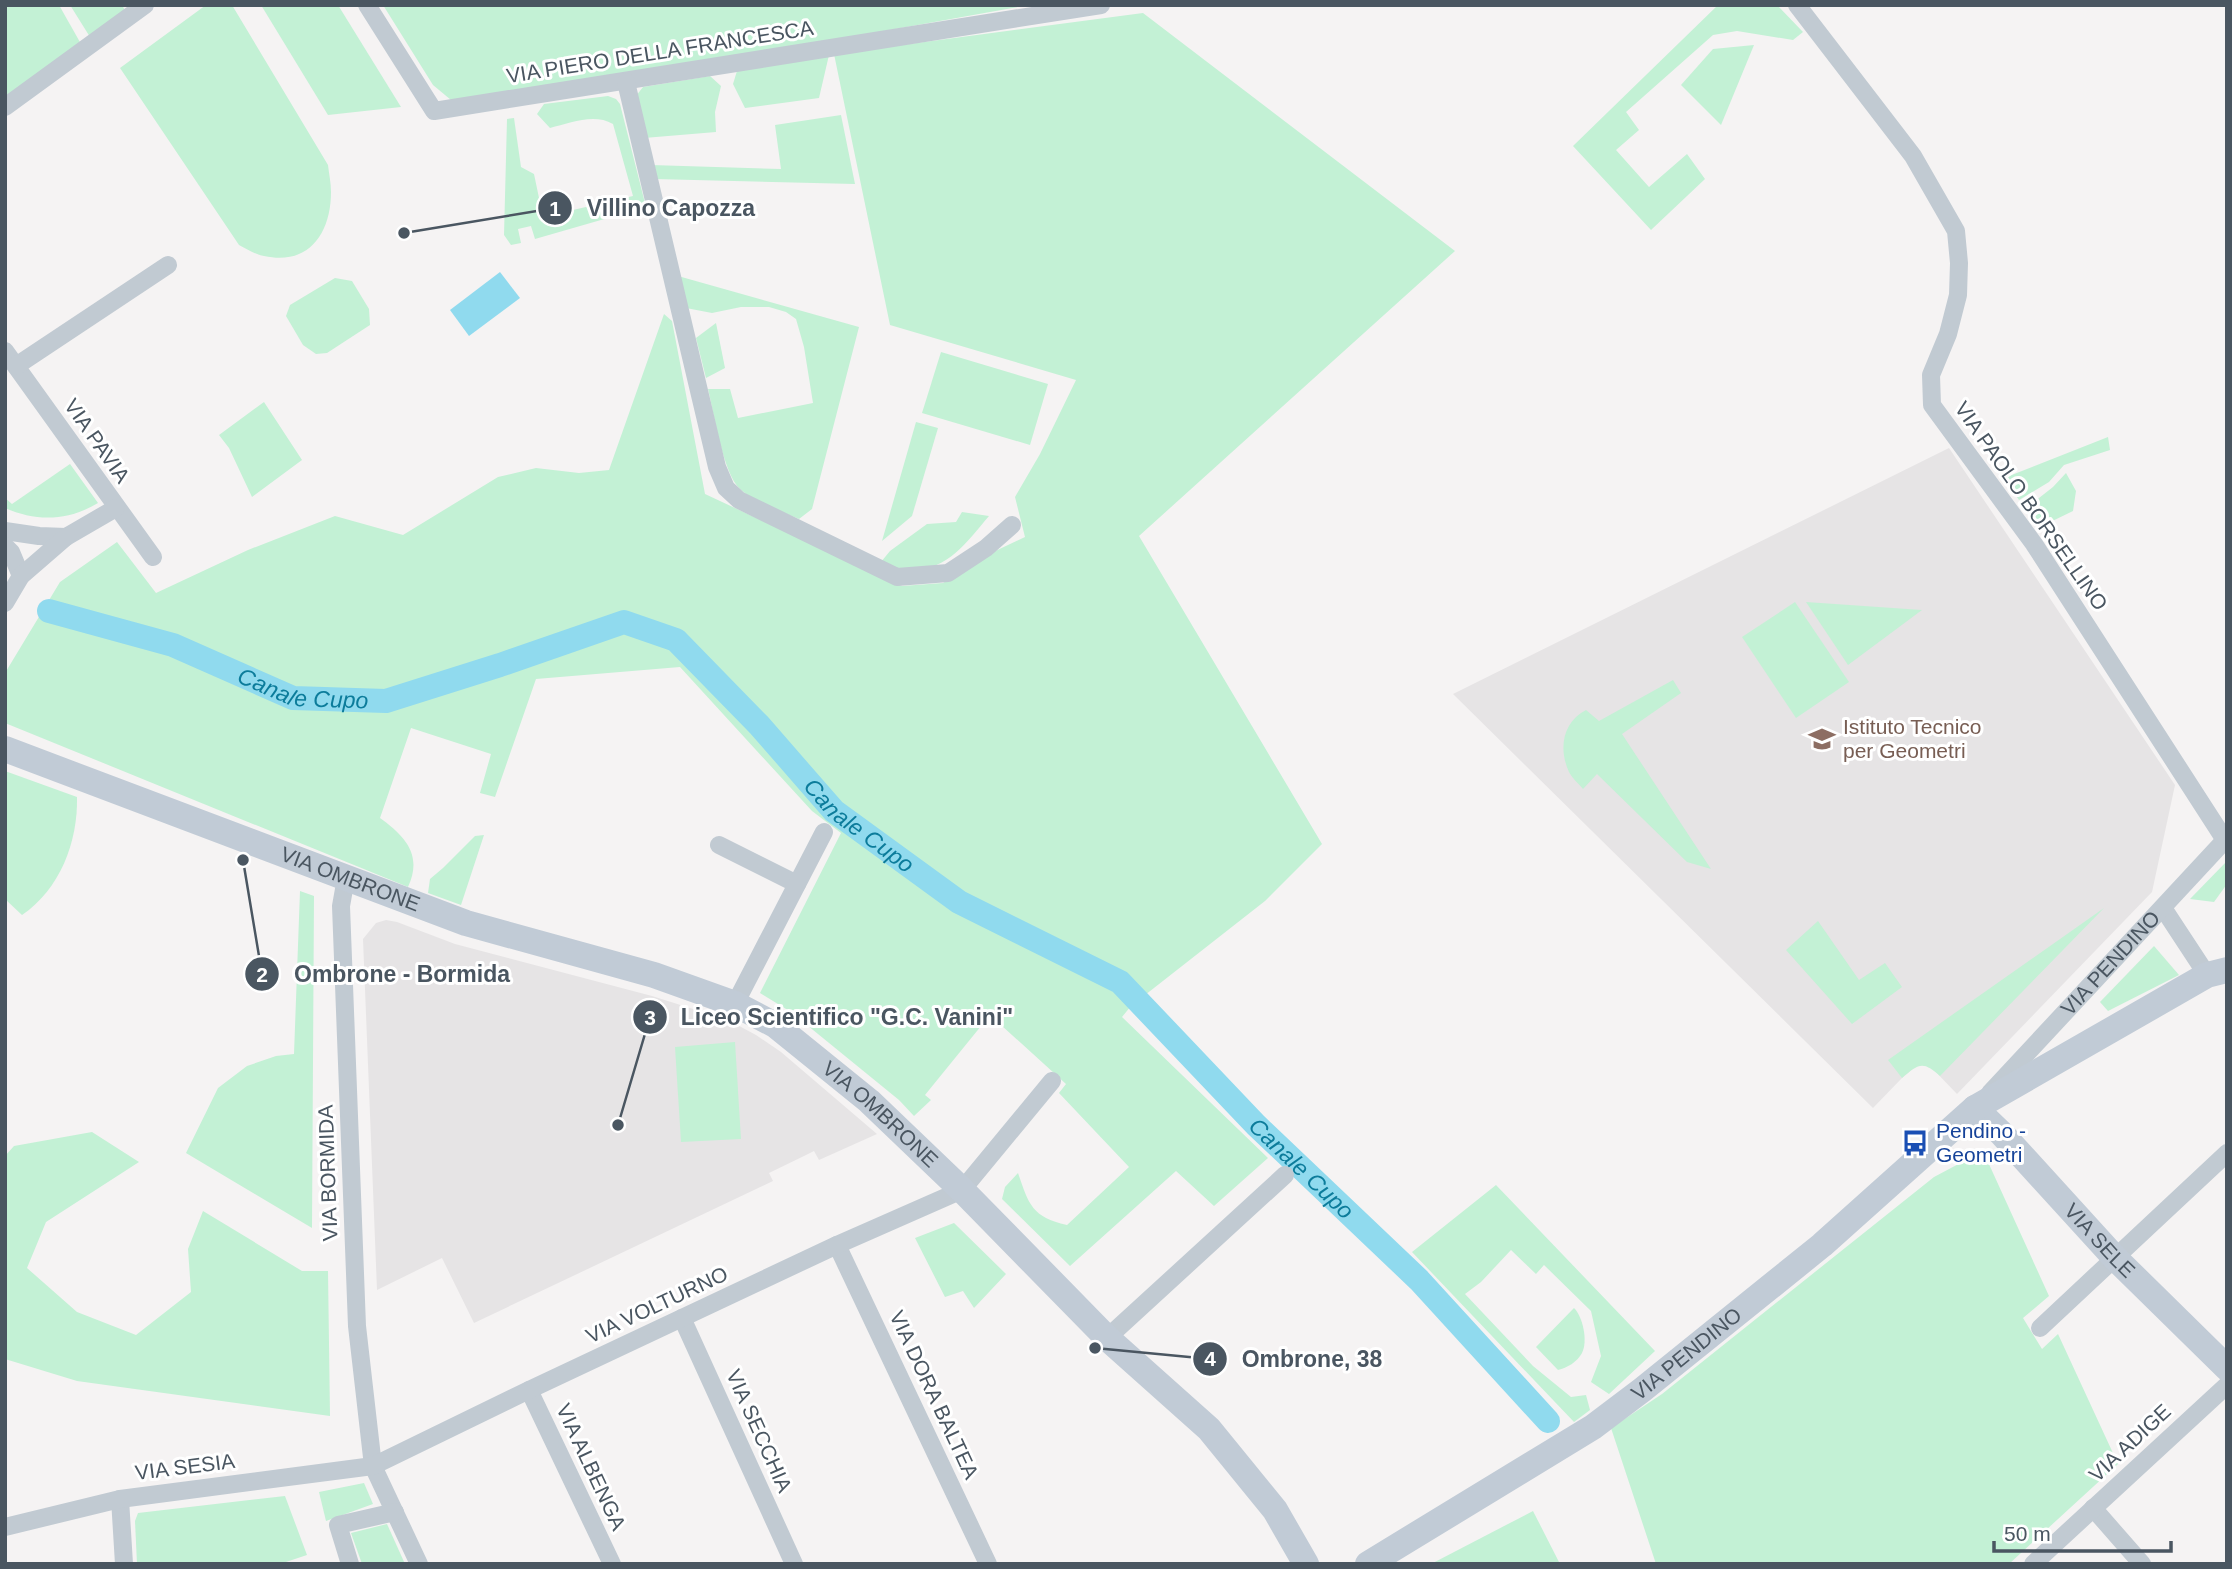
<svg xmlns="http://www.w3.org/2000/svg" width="2232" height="1569" viewBox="0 0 2232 1569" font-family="Helvetica,sans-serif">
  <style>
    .education { fill: #e6e4e5 }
    .green { fill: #c3f1d5 }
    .water { fill: #90daee }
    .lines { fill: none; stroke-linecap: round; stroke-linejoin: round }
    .canal { stroke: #90daee; stroke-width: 24 }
    .street { stroke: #c1cad2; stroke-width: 18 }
    .secondary { stroke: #c1cbd6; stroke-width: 26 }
    .labels { text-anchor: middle; stroke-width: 6; stroke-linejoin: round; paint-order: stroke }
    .street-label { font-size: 21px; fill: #4a5661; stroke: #fff }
    .education-label { font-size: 21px; fill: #785e54; stroke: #fff; text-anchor: start }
    .transit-label { font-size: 21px; fill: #164399; stroke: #fff; text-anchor: start }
    .water-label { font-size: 23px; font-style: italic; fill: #0c7c9b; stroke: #fff }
    .leader { fill: none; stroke: #4a5661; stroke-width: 2.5 }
    .callout-dot { fill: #4a5661; stroke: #fff; stroke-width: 2.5 }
    .mark-label { font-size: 21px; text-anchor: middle; font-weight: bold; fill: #fff }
    .callout-label { font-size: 23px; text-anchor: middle; font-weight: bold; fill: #4a5661; stroke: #fff; stroke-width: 6; stroke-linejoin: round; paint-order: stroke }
  </style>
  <rect width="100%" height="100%" fill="#f5f3f3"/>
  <g class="education">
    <polygon points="1949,448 2175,785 2152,892 1957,1094 1931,1067 1922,1065 1915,1067 1902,1078 1873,1108 1453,694"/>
    <polygon points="386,920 397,922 455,944 652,996 728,1020 756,1035 781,1052 877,1134 819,1160 814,1151 804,1156 769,1173 773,1181 474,1323 442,1258 377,1290 363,939 376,923"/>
  </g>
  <g class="green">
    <polygon points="5,5 59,5 81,44 5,97"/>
    <polygon points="70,5 122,5 126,12 90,37"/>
    <path d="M 206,5 L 232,5 L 328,165 C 329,174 331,183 331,192 C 331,233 309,266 264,256 C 256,255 247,249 239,245 L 120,68 Z"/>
    <polygon points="261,5 338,5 401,107 328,115"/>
    <polygon points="383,5 1029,5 778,50 451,100 433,85"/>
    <polygon points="1718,5 1777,5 1803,32 1793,40 1737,31 1713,35 1626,112 1639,130 1616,150 1649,187 1687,154 1705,179 1651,230 1573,146"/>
    <path d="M 1143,13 L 1455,251 L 1139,536 L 1322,844 L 1265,901 L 1131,1006 L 1122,1017 L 1268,1158 L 1214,1206 L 1176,1171 L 1070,1266 L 1002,1199 L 1005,1187 L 1018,1173 C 1029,1205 1032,1217 1067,1225 L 1129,1167 L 1059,1093 L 1066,1084 L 990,1015 L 925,1095 L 931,1100 L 914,1116 L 899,1100 L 791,1012 L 760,993 L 841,833 L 812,811 L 680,667 L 536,679 L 495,797 L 480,793 L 491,754 L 411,728 L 380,818 C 405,836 423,855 408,887 L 5,723 L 5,673 L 60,582 L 117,542 L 156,593 L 248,550 L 335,516 L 403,535 L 498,477 L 536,468 L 579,473 L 609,470 L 664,314 L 672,321 L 705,494 L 902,586 L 943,583 L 989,554 L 1025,537 L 1015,497 L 1040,454 L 1076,380 L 890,325 L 834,54 Z"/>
    <polygon points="1754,45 1721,125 1681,85 1713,49"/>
    <polygon points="829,55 819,98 745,108 733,84 737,71"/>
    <polygon points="710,76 721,86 715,112 716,132 644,138 636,96 643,87"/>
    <path d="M 608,96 L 616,99 L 620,104 L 646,207 L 535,239 L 531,226 L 518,229 L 521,243 L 511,245 L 504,235 L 507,119 L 514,118 L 521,167 L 534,174 L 543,217 L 633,196 L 613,124 C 594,113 570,123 550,128 L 537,114 L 544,104 Z"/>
    <polygon points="841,115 855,184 654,179 651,165 781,169 775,125"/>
    <path d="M 678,276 L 859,327 L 812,509 L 799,519 C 779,510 756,504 740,489 C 723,473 714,414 708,389 L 730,389 L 738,418 L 813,403 L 804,347 L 796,319 L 786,312 L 769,307 L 741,307 L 712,313 L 686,308 Z"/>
    <polygon points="335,278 352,281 369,309 370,325 327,353 316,354 303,345 286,316 290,305"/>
    <polygon points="716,323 725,368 706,378 696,338"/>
    <polygon points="941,352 1048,384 1030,445 922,413"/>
    <polygon points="264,402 302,460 252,497 229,448 219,435"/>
    <polygon points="916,422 938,428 912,516 882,541"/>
    <polygon points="2108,437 2110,450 2064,465 2049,482 2019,500 2004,478"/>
    <path d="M 70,464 L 98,503 C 68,521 37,522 5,508 L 5,498 L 12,504 Z"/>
    <polygon points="2066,473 2076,491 2073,511 2038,528 2025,509 2053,487"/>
    <path d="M 962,512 L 989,516 C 965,544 945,575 902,569 C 895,569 888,565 881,562 L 890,551 L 927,524 L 956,522 Z"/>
    <polygon points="1795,602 1849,682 1796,718 1742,637"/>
    <polygon points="1806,602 1922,610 1848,665"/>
    <path d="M 1673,680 L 1681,693 L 1622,734 L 1711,869 L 1687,862 L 1597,774 L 1583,789 C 1579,784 1572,778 1569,772 C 1558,748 1563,722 1586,710 L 1599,721 Z"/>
    <path d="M 5,771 L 77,797 C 78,842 60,889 22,915 L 5,899 Z"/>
    <polygon points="484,835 461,905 428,893 430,879 443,868 475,836"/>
    <polygon points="2227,861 2227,884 2214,902 2190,899"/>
    <polygon points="300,891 314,896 312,1228 186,1153 218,1088 247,1066 276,1056 294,1054"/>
    <path d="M 2104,908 L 1940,1076 C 1923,1060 1918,1064 1902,1078 L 1888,1060 Z"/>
    <polygon points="1818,921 1859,980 1885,963 1902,987 1852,1024 1786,950"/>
    <polygon points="2154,946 2179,975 2108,1011 2100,1002"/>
    <polygon points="735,1042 741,1139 681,1142 675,1047"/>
    <polygon points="92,1132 139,1162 46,1222 27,1268 77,1312 136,1335 191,1292 188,1249 203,1211 302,1271 328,1271 330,1416 77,1381 5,1359 5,1156 14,1146"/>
    <polygon points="1983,1151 2049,1296 2023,1318 2042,1349 2058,1334 2118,1464 2009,1564 1656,1564 1611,1428 1662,1394 1934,1177"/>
    <polygon points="1496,1185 1655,1351 1609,1394 1591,1382 1601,1356 1591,1311 1544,1265 1536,1274 1511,1250 1481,1282 1465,1294 1533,1366 1571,1397 1586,1395 1590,1410 1574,1422 1412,1252"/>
    <polygon points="954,1223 1006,1274 974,1308 963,1291 945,1297 915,1238"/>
    <path d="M 1574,1308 C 1583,1317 1588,1341 1582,1353 C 1577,1362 1567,1368 1558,1370 L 1536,1347 Z"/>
    <polygon points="364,1483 373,1504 326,1521 319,1492"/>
    <polygon points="285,1496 307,1555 280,1564 137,1564 135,1521 138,1513"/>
    <polygon points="1533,1511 1560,1564 1431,1564"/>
    <polygon points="387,1524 405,1564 362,1564 351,1533"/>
  </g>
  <polygon class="water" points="500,272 520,298 469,336 450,310"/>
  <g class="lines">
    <path class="canal" id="s1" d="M 49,611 L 173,645 L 293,698 L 386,701 L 500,665 L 624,622 L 676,640 L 759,725 L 834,811 L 959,902 L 1120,982 L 1256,1125 L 1419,1280 L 1548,1421"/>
    <g class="street">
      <polyline points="367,5 434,111 1101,5"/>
      <polyline points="1797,5 1913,156 1956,231 1959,263 1958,295 1948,334 1931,375 1932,405 2034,544 2225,840"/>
      <polyline points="626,82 717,467 726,488 739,500 897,577 948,573 986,548 1012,525"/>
      <polyline points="5,107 145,5"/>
      <polyline points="5,351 153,557"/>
      <polyline points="16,366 168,265"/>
      <polyline points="5,531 39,536 66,537 116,508"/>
      <polyline points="5,546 11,552 21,576"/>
      <polyline points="5,603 21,576 66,537"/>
      <polyline points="719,845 797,884"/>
      <polyline points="346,878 341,906 357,1326 373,1466 419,1564"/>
      <polyline points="2163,908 2207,975"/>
      <polyline points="735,1004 824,832"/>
      <path id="s2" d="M 1990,1093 L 2227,838"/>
      <polyline points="837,1245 988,1564"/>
      <polyline points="682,1318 794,1564"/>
      <polyline points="2040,1328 2227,1153"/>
      <polyline points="1107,1338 1285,1175"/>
      <polyline points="529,1390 612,1564"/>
      <polyline points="120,1499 124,1564"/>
      <polyline points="2093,1508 2142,1564"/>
      <polyline points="5,1527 120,1499 373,1466 529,1390 837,1245 962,1190 1052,1081"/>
      <polyline points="350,1564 338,1525 395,1512"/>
      <polyline points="2033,1564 2227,1385"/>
    </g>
    <g class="secondary">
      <path id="s3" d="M 5,749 L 466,923 L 654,975 L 735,1004 L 775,1025 L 869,1101 L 962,1190 L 1107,1338 L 1209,1429 L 1275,1510 L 1306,1564"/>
      <path id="s4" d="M 1975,1108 L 2002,1134 L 2115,1258 L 2227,1368"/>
      <path id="s5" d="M 1368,1564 L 1593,1427 L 1642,1390 L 1822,1245 L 1975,1108 L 2207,975 L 2227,970"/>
    </g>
  </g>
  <defs>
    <g id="school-bare" transform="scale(2.1)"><path d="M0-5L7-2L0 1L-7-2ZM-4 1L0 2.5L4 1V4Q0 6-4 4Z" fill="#8d6e63" stroke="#fff" stroke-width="2.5" paint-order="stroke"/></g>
    <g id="bus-bare" transform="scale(2.1)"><path d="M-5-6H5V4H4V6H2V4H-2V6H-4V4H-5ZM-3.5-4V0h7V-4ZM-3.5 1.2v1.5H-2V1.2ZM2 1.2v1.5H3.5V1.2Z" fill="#1a4fb4" stroke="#fff" stroke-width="2.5" paint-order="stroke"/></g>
  </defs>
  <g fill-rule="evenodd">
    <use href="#school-bare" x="1822" y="739"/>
    <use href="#bus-bare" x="1915" y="1143"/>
  </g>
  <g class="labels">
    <g class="street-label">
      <text transform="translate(660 52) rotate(-9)" y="7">VIA PIERO DELLA FRANCESCA</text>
      <text transform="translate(97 441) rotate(55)" y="7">VIA PAVIA</text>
      <text transform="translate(2031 506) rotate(55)" y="7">VIA PAOLO BORSELLINO</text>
      <text dy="7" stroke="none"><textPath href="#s3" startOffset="369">VIA OMBRONE</textPath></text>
      <text dy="7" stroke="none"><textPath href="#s2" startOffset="177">VIA PENDINO</textPath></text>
      <text dy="7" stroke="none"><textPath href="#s3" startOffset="957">VIA OMBRONE</textPath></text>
      <text transform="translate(328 1173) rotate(-92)" y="7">VIA BORMIDA</text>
      <text dy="7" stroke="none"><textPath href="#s4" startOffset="182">VIA SELE</textPath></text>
      <text transform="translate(657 1305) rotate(-25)" y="7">VIA VOLTURNO</text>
      <text dy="7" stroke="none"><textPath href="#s5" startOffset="382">VIA PENDINO</textPath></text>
      <text transform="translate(934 1395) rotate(65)" y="7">VIA DORA BALTEA</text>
      <text transform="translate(759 1431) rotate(66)" y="7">VIA SECCHIA</text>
      <text transform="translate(2130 1443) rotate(-43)" y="7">VIA ADIGE</text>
      <text transform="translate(185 1467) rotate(-7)" y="7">VIA SESIA</text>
      <text transform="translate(591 1467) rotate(65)" y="7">VIA ALBENGA</text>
    </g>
    <g class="education-label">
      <text x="1843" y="734">Istituto Tecnico<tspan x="1843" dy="24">per Geometri</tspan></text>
    </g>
    <g class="transit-label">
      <text x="1936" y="1138">Pendino -<tspan x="1936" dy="24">Geometri</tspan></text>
    </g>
    <g class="water-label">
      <text dy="8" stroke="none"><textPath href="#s1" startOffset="268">Canale Cupo</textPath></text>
      <text dy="8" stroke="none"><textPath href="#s1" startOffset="920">Canale Cupo</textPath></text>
      <text dy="8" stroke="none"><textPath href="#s1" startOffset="1486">Canale Cupo</textPath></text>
    </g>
  </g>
  <path class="leader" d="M404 233L555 208M243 860L262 974M618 1125L650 1017M1095 1348L1210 1359"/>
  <g class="callout-dot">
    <circle cx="404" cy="233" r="7"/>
    <circle cx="243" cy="860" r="7"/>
    <circle cx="618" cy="1125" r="7"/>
    <circle cx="1095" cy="1348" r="7"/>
    <circle cx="555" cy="208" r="18"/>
    <circle cx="262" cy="974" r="18"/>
    <circle cx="650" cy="1017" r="18"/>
    <circle cx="1210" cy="1359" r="18"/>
  </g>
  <g class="mark-label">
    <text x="555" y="216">1</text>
    <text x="262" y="982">2</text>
    <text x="650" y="1025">3</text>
    <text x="1210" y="1366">4</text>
  </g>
  <g class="callout-label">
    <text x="671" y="216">Villino Capozza</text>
    <text x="402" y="982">Ombrone - Bormida</text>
    <text x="847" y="1025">Liceo Scientifico "G.C. Vanini"</text>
    <text x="1312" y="1367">Ombrone, 38</text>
  </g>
  <rect width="2232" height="1569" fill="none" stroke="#4a5661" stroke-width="14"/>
  <path d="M1994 1541v10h177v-10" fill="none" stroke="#4a5661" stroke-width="3.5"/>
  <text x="2004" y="1541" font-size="21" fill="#4a5661" stroke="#ffffff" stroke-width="5" paint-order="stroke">50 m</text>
</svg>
